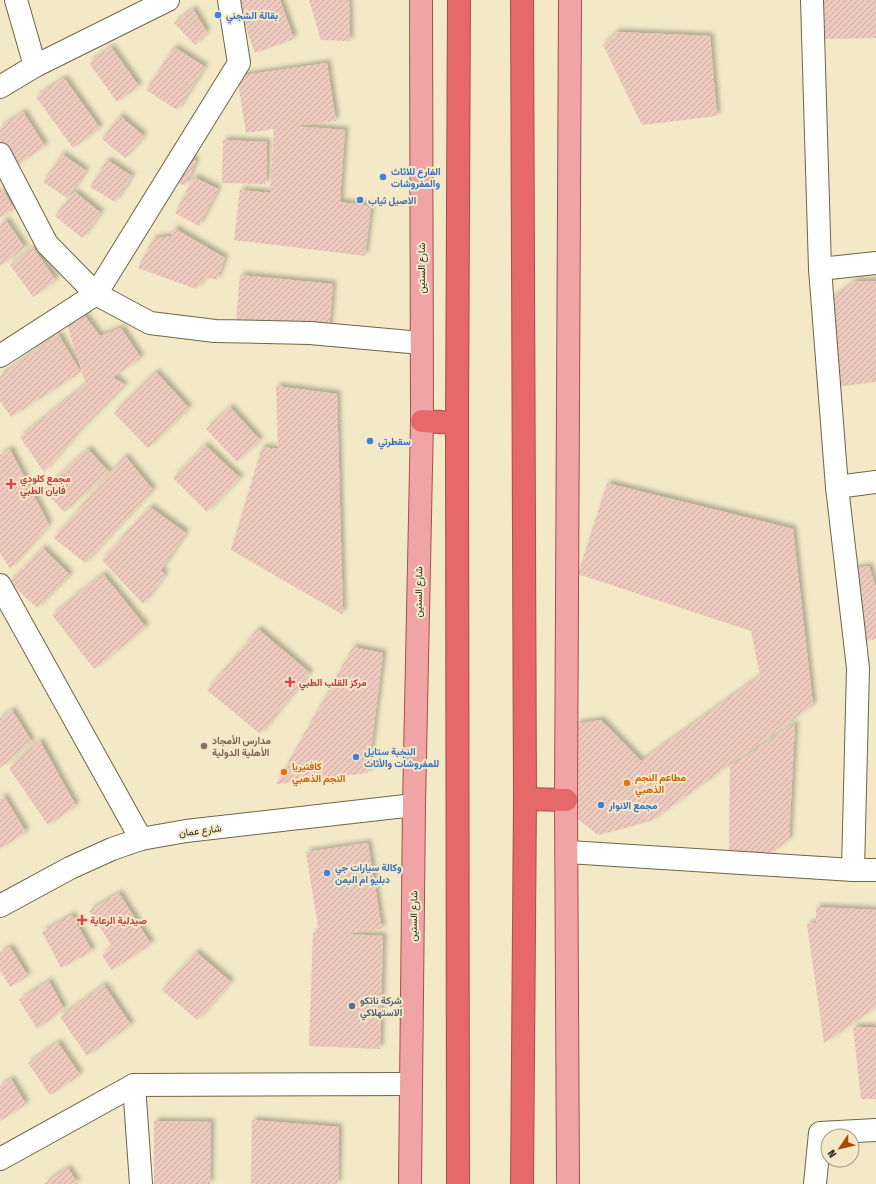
<svg xmlns="http://www.w3.org/2000/svg" width="876" height="1184" viewBox="0 0 876 1184" font-family="'Fira Sans Condensed',Vazirmatn,sans-serif">
  <style>
    .building { fill: url(#building-hatch); filter: url(#shadow) }
    .lines { fill: none; stroke-linecap: round; stroke-linejoin: round }
    .minor-casing { stroke: #6e6548; stroke-width: 24 }
    .major-casing { stroke: #a4514d; stroke-width: 24 }
    .highway-casing { stroke: #a4514d; stroke-width: 24 }
    .minor { stroke: #fff; stroke-width: 22 }
    .major { stroke: #f0a4a5; stroke-width: 22 }
    .highway { stroke: #e66869; stroke-width: 22 }
    .shop-dot { fill: #3f7fe0; stroke: #f3e9c7; stroke-width: 1.5 }
    .health-dot { fill: #e0444e; stroke: #f3e9c7; stroke-width: 1.5 }
    .education-dot { fill: #8d6e63; stroke: #f3e9c7; stroke-width: 1.5 }
    .food-dot { fill: #e8710a; stroke: #f3e9c7; stroke-width: 1.5 }
    .service-dot { fill: #5c6f8a; stroke: #f3e9c7; stroke-width: 1.5 }
    .labels { text-anchor: middle; stroke-width: 4; stroke-linejoin: round; paint-order: stroke }
    .shop-label { font-size: 10px; font-weight: bold; fill: #366cbe; stroke: #f3e9c7; text-anchor: start }
    .street-label { font-size: 10px; fill: #2a261a; stroke: #f3e9c7 }
    .health-label { font-size: 10px; font-weight: bold; fill: #be3a42; stroke: #f3e9c7; text-anchor: start }
    .education-label { font-size: 10px; font-weight: bold; fill: #785e54; stroke: #f3e9c7; text-anchor: start }
    .food-label { font-size: 10px; font-weight: bold; fill: #c56008; stroke: #f3e9c7; text-anchor: start }
    .service-label { font-size: 10px; font-weight: bold; fill: #4e5e75; stroke: #f3e9c7; text-anchor: start }
  </style>
  <defs>
    <pattern id="building-hatch" width="6" height="6" patternUnits="userSpaceOnUse"><rect width="6" height="6" fill="#eec9bd"/><path d="M-1 1l2-2M0 6l6-6M5 7l2-2" fill="none" stroke="#ccaca2"/></pattern>
    <filter id="shadow"><feDropShadow dx="3.5" dy="-3.5" stdDeviation="2" flood-color="#0004"/></filter>
  </defs>
  <rect width="100%" height="100%" fill="#f3e9c7"/>
  <g class="building">
    <polygon points="236,0 280,0 294,39 255,53"/>
    <polygon points="309,0 349,0 350,41 321,40"/>
    <polygon points="822,0 876,0 876,38 822,39"/>
    <polygon points="193,9 207,32 195,45 174,23"/>
    <polygon points="617,32 710,36 717,116 642,125 603,45"/>
    <polygon points="111,47 139,86 117,102 89,63"/>
    <polygon points="174,47 205,67 177,110 146,90"/>
    <polygon points="327,63 336,121 294,126 345,130 340,202 371,206 365,256 234,240 240,190 270,193 274,129 246,133 237,76"/>
    <polygon points="64,78 100,128 73,148 36,97"/>
    <polygon points="23,112 45,146 11,169 0,154 0,128"/>
    <polygon points="120,116 144,136 125,158 102,139"/>
    <polygon points="223,140 267,142 266,184 222,183"/>
    <polygon points="172,150 196,161 185,186 161,175"/>
    <polygon points="62,154 86,171 67,198 43,182"/>
    <polygon points="107,160 132,176 115,202 90,187"/>
    <polygon points="194,177 218,189 199,226 175,213"/>
    <polygon points="0,186 14,209 0,218"/>
    <polygon points="75,192 101,213 82,238 55,216"/>
    <polygon points="6,220 25,248 0,266 0,224"/>
    <polygon points="174,228 225,258 217,280 206,277 196,289 138,268 153,239 171,236"/>
    <polygon points="33,248 56,280 33,297 10,265"/>
    <polygon points="240,275 333,284 328,341 235,332"/>
    <polygon points="855,281 876,281 876,382 825,388 820,308"/>
    <polygon points="81,311 100,336 121,328 141,358 113,377 125,385 83,427 44,472 20,437 86,384 66,322"/>
    <polygon points="58,334 81,372 11,417 0,401 0,376"/>
    <polygon points="156,372 189,408 148,448 114,413"/>
    <polygon points="276,386 337,394 343,615 231,550 262,447 278,449"/>
    <polygon points="230,407 260,440 237,462 206,429"/>
    <polygon points="205,445 240,478 207,512 173,478"/>
    <polygon points="10,449 49,525 10,569 0,553 0,455"/>
    <polygon points="88,449 109,472 64,512 44,490"/>
    <polygon points="125,456 153,490 85,563 54,538"/>
    <polygon points="607,483 793,529 813,705 651,821 598,835 570,813 576,724 601,720 641,761 760,676 751,631 578,574"/>
    <polygon points="150,507 186,533 161,570 165,575 143,604 102,560"/>
    <polygon points="43,548 70,575 37,608 10,582"/>
    <polygon points="869,566 876,588 876,639 860,642 849,570"/>
    <polygon points="103,574 146,627 94,669 52,615"/>
    <polygon points="258,629 310,673 260,734 207,690"/>
    <polygon points="353,647 383,653 368,773 276,784"/>
    <polygon points="12,710 32,742 0,768 0,717 2,718"/>
    <polygon points="795,723 789,840 762,859 729,852 730,767"/>
    <polygon points="40,741 76,806 48,825 9,768"/>
    <polygon points="4,796 26,832 0,849 0,799"/>
    <polygon points="368,843 382,929 346,934 383,936 380,1049 309,1046 313,933 319,933 306,852"/>
    <polygon points="119,893 151,944 112,970 102,955 112,946 89,911"/>
    <polygon points="816,907 876,910 876,1007 824,1043 807,924 816,923"/>
    <polygon points="72,915 92,951 61,968 42,932"/>
    <polygon points="10,947 28,976 10,987 0,970 0,953"/>
    <polygon points="196,952 231,982 197,1020 162,990"/>
    <polygon points="49,981 64,1009 37,1029 19,1000"/>
    <polygon points="104,985 131,1025 87,1056 60,1017"/>
    <polygon points="875,1023 876,1023 876,1099 861,1099 853,1027 875,1027"/>
    <polygon points="58,1042 80,1075 50,1095 28,1063"/>
    <polygon points="11,1079 26,1104 0,1121 0,1086"/>
    <polygon points="252,1120 339,1127 338,1184 251,1184"/>
    <polygon points="154,1121 211,1122 210,1184 154,1184"/>
    <polygon points="68,1168 78,1184 43,1184"/>
  </g>
  <g class="lines">
    <g class="minor-casing">
      <g id="minor">
        <polyline points="16,0 35,66"/>
        <polyline points="812,0 820,269 837,487 858,668 853,870"/>
        <polyline points="0,87 35,66 168,0"/>
        <polyline points="0,154 47,244 96,294 150,323 215,331 310,333 421,343"/>
        <polyline points="820,269 876,263"/>
        <polyline points="0,356 96,294 239,63 229,0"/>
        <polyline points="837,487 876,482"/>
        <polyline points="0,585 141,839"/>
        <polyline points="568,852 853,870 876,870"/>
        <polyline points="0,906 70,868 112,849 141,839 186,831 414,805"/>
        <polyline points="134,1085 141,1184"/>
        <polyline points="0,1159 134,1085 411,1084"/>
        <polyline points="815,1184 820,1133 876,1130"/>
      </g>
    </g>
    <g class="major-casing">
      <g id="major">
        <polyline points="410,1184 414,805 422,421 421,0"/>
        <polyline points="568,1184 566,800 570,0"/>
      </g>
    </g>
    <g class="highway-casing">
      <g id="highway">
        <polyline points="422,421 457,423"/>
        <polyline points="525,799 566,800"/>
        <polyline points="458,1184 457,423 459,0"/>
        <polyline points="522,1184 525,799 522,0"/>
      </g>
    </g>
    <use href="#minor" class="minor"/>
    <use href="#major" class="major"/>
    <use href="#highway" class="highway"/>
  </g>
  <g class="shop-dot">
    <circle cx="218" cy="15" r="4"/>
    <circle cx="383" cy="177" r="4"/>
    <circle cx="360" cy="200" r="4"/>
    <circle cx="370" cy="441" r="4"/>
    <circle cx="356" cy="757" r="4"/>
    <circle cx="601" cy="805" r="4"/>
    <circle cx="327" cy="873" r="4"/>
  </g>
  <g class="health-dot">
    <path d="M9 478h4v4h4v4h-4v4h-4v-4h-4v-4h4z"/>
    <path d="M288 676h4v4h4v4h-4v4h-4v-4h-4v-4h4z"/>
    <path d="M80 914h4v4h4v4h-4v4h-4v-4h-4v-4h4z"/>
  </g>
  <circle class="education-dot" cx="204" cy="746" r="4"/>
  <g class="food-dot">
    <circle cx="284" cy="772" r="4"/>
    <circle cx="627" cy="783" r="4"/>
  </g>
  <circle class="service-dot" cx="352" cy="1006" r="4"/>
  <g class="labels">
    <g class="shop-label">
      <text x="226" y="19">بقالة الشجني</text>
      <text x="391" y="175">الفارع للاثاث<tspan x="391" dy="12">والمفروشات</tspan></text>
      <text x="368" y="204">الاصيل ثياب</text>
      <text x="378" y="445">سقطرتي</text>
      <text x="364" y="755">النخبة ستايل<tspan x="364" dy="12">للمفروشات والأثاث</tspan></text>
      <text x="609" y="809">مجمع الانوار</text>
      <text x="335" y="871">وكالة سيارات جي<tspan x="335" dy="12">دبليو ام اليمن</tspan></text>
    </g>
    <g class="street-label">
      <text transform="translate(421 268) rotate(-90)" y="4">شارع الستين</text>
      <text transform="translate(418 592) rotate(-89)" y="4">شارع الستين</text>
      <text transform="translate(200 830) rotate(-7)" y="4">شارع عمان</text>
      <text transform="translate(413 916) rotate(-89)" y="4">شارع الستين</text>
    </g>
    <g class="health-label">
      <text x="20" y="482">مجمع كلودي<tspan x="20" dy="12">فايان الطبي</tspan></text>
      <text x="299" y="686">مركز القلب الطبي</text>
      <text x="90" y="924">صيدلية الرعاية</text>
    </g>
    <g class="education-label">
      <text x="212" y="744">مدارس الأمجاد<tspan x="212" dy="12">الأهلية الدولية</tspan></text>
    </g>
    <g class="food-label">
      <text x="292" y="770">كافتيريا<tspan x="292" dy="12">النجم الذهبي</tspan></text>
      <text x="635" y="781">مطاعم النجم<tspan x="635" dy="12">الذهبي</tspan></text>
    </g>
    <g class="service-label">
      <text x="360" y="1004">شركة ناتكو<tspan x="360" dy="12">الاستهلاكي</tspan></text>
    </g>
  </g>
  <g transform="translate(840 1148) rotate(235)"><circle r="19" fill="#f3e9c7" stroke="#a39b82"/>
  <path d="M0-3L7 15L0 10L-7 15Z" fill="#a84800"/>
  <text y="-6" font-size="11" font-weight="bold" text-anchor="middle" fill="#2a261a">N</text>
  </g>
</svg>
